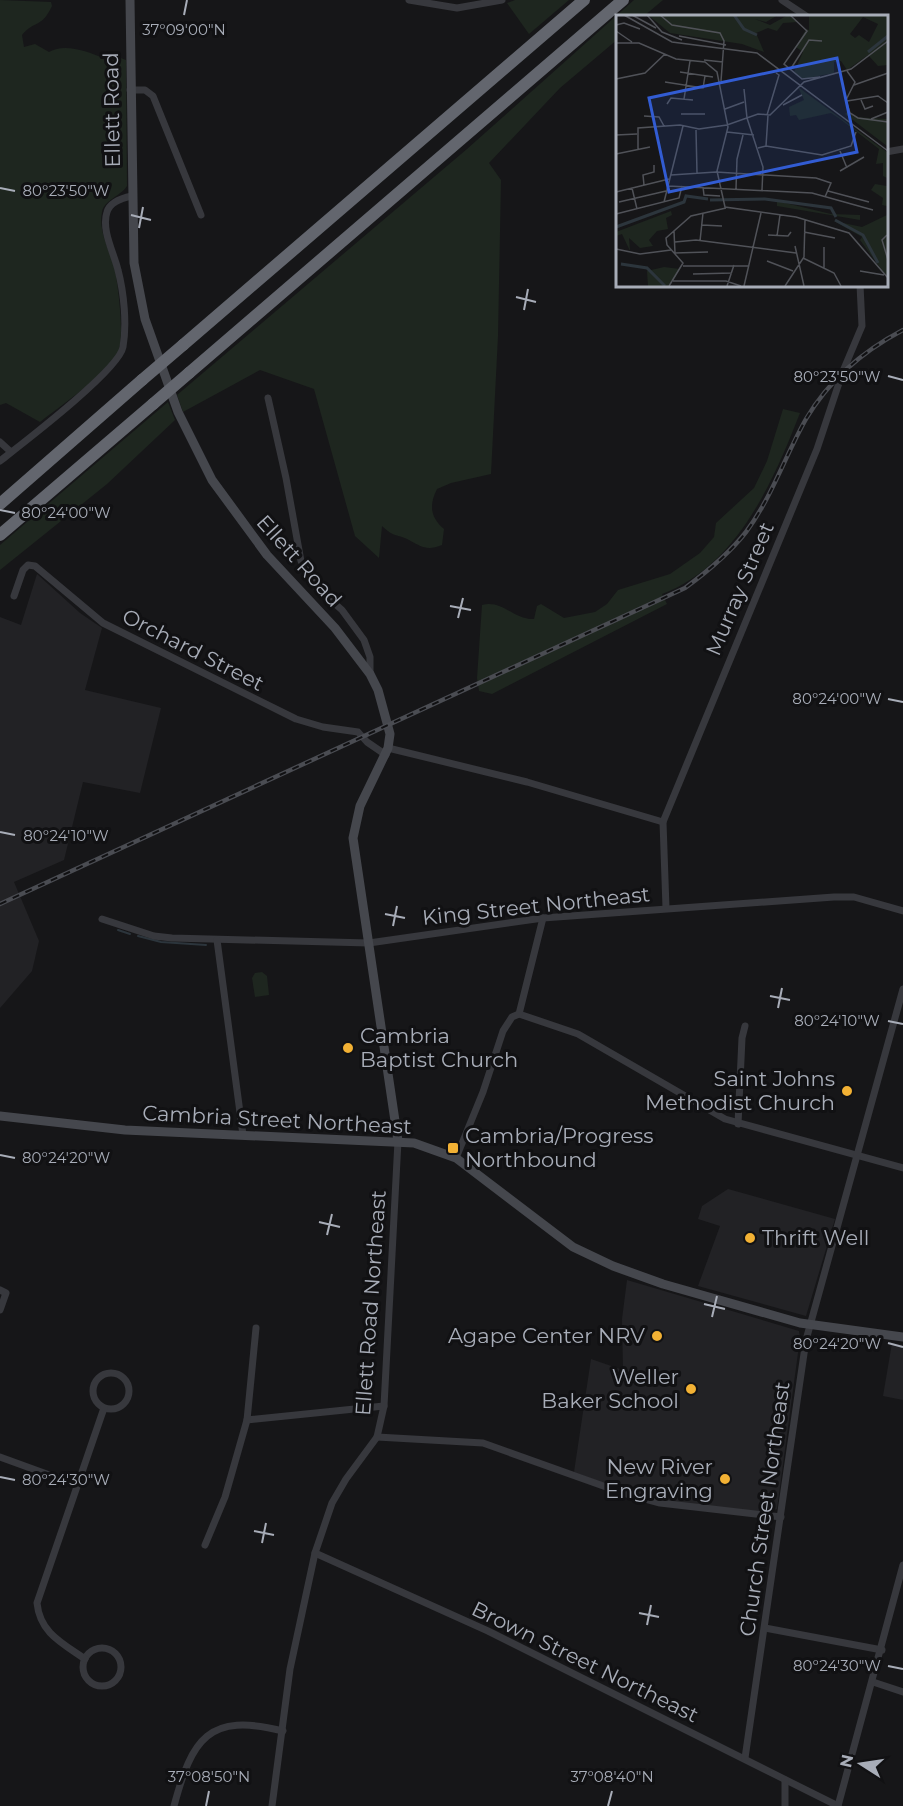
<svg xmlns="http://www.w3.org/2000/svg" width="903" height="1806" viewBox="0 0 903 1806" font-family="Montserrat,sans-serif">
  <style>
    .built { fill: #222225 }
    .green { fill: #1e261f }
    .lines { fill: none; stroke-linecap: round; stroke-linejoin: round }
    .stream { stroke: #2c353c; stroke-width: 2 }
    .street { stroke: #37383d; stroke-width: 7 }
    .secondary { stroke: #45474d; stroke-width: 9 }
    .highway { stroke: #63666e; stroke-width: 12 }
    .rail-casing { stroke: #4a4c52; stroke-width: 4.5 }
    .rail { stroke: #111113; stroke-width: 2; stroke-dasharray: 7; stroke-linecap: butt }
    .highway-bridge { stroke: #63666e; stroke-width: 12 }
    .ticks { fill: none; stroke: #a8adb8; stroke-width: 2 }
    .poi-dot { fill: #f2b134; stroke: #111113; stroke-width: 2 }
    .labels { text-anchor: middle; stroke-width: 6; stroke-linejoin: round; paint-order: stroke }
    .street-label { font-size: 21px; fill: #a8adb8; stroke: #111113 }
    .poi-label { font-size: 21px; fill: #a8adb8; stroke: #111113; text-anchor: end }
    .inset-river { fill: none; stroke: #2c353c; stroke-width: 3 }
    .inset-road { fill: none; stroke: #505258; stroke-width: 1.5 }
    .view { fill: #325cd3; fill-opacity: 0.15; stroke: #325cd3; stroke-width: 3 }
    .inset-edge { fill: none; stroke: #a8adb8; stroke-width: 3 }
    .ticks-label { font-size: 15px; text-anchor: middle; fill: #a8adb8; stroke: #111113; stroke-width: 6; stroke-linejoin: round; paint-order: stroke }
  </style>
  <rect width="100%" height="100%" fill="#161618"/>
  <g class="built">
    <polygon points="37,574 80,613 102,628 85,690 161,708 140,793 83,782 64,860 14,882 39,941 32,971 0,1008 0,617 21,625"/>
    <polygon points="728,1189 835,1219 806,1316 698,1286 720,1226 698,1219 702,1206"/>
    <polygon points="627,1280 799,1331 800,1338 777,1509 762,1513 661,1501 624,1491 574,1472 591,1359 623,1370 622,1319"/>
    <polygon points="892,1343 903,1345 903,1400 883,1396"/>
  </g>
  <g class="green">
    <path d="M 0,0 L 51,2 L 52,6 C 41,29 34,20 22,35 L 24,47 L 35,44 L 49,52 C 64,43 87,51 103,58 L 107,65 L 118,57 L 126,60 L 127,186 C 121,196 104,200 102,212 C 98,231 110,251 115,270 C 118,286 125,338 118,352 C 108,374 60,406 40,422 L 6,403 L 0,405 Z"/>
    <polygon points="515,0 569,0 529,34 507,3"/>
    <path d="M 634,0 L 663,0 L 644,16 L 618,16 L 618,39 L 560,88 L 489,163 L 501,180 L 498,336 L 491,474 L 451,483 L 437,489 C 429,505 430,517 444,529 L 442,545 C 427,551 422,547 409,540 C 396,533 396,539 382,526 L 379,558 L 355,536 L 314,389 L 260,370 L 183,412 L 177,395 L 467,149 Z"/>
    <polygon points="168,402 175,420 107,484 0,570 0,545"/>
    <path d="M 783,409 L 800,413 C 773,482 737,566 662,594 L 667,604 L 492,694 L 479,691 L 477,678 L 482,605 C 501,599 515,620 534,619 L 537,606 L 541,604 L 564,618 L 595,612 L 607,604 L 618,590 L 670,574 L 700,553 L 714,537 L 716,523 L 754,488 L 767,461 Z"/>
    <polygon points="262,972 267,976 269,995 255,997 252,978 255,973"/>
  </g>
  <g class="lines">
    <g class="stream">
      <polyline points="118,930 130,934"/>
      <polyline points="138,936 161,942 206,945"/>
    </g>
    <g class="street">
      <polyline points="409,0 457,8 502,0"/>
      <polyline points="782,0 806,16"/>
      <polyline points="130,90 145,90 153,96 201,215"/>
      <polyline points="886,152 903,149"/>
      <polyline points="268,398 286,478 301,561 316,587 342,610 364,640 370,657 370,674"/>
      <polyline points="0,442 11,452"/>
      <path d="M 0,461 C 23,443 119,370 123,347 C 127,324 124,293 118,270 C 114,253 101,230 107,212 C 110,202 122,198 132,196"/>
      <polyline points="14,596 23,570 28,565 35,566 103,623 296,719 323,727 358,732 367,742 386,755"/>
      <polyline points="388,748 527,782 663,822"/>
      <polyline points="666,908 663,822 817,449 843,371 862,326 860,285"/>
      <polyline points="102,919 154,936 172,938 369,943 543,918 834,897 854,897 903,911"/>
      <polyline points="217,940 243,1135"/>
      <polyline points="519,1014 578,1034 725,1119 903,1168"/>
      <polyline points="738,1124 742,1038 745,1026"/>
      <polyline points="456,1158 483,1092 503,1031 512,1017 519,1014 543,918"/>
      <polyline points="0,1290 6,1293 0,1310"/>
      <circle cx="111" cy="1391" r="18"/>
      <polyline points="247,1420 384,1406"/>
      <polyline points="377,1437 483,1443 623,1493 660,1503 781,1517"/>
      <polyline points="0,1457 77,1485"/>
      <polyline points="205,1545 225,1497 247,1420 256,1328"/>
      <polyline points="315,1553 488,1631 838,1806"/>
      <polyline points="765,1628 882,1650"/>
      <circle cx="102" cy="1667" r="19"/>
      <path d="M 85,1659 C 62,1643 40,1633 37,1603 L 104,1408"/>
      <polyline points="873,1682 903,1692"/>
      <polyline points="745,1758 806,1340 903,989"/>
      <polyline points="785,1780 785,1806"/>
      <path d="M 174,1806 C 192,1739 208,1712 283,1731"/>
      <polyline points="272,1806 290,1669 315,1553 332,1503 346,1479 377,1437 384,1406 398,1141"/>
      <polyline points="838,1806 903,1565"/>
    </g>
    <g class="secondary">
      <polyline points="130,0 134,263 145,319 178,412 212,480 267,555 335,628 370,674 378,690 390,734 388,748 360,806 353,838 398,1141"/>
      <polyline points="0,1116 125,1130 414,1143 456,1158 573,1247 613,1266 663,1284 800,1323 903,1337"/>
    </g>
    <g class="highway">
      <polyline points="183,345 584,0"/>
      <polyline points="189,373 623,0"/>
      <polyline points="0,504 142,380"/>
      <polyline points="0,535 153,404"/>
    </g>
    <g class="rail-casing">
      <path id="rail" d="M 0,904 L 685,588 C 708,571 729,554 746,532 C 772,497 785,456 806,419 C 829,380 863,351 903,330"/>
    </g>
    <use href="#rail" class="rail"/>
    <g class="highway-bridge">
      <polyline points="142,380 183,345"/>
      <polyline points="153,404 189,373"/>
    </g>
  </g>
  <path class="ticks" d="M 184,15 L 187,0M 0,188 L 15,191M 131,215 L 151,220M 139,228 L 143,207M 516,297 L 536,302M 524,310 L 528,289M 888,376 L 903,380M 0,510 L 15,513M 450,606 L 471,610M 458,618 L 463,598M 888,699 L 903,702M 0,832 L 15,835M 385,914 L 405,918M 393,926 L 397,906M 770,996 L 790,1000M 778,1008 L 782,988M 888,1021 L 903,1024M 0,1155 L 15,1158M 319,1222 L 340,1227M 327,1235 L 332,1214M 704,1304 L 725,1309M 712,1317 L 717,1296M 888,1343 L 903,1347M 0,1477 L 15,1480M 254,1531 L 274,1535M 262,1543 L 266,1523M 639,1613 L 659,1617M 647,1625 L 651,1605M 888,1666 L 903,1669M 206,1806 L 209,1791M 608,1806 L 612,1791"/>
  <g class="poi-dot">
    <circle cx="348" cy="1048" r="6"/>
    <circle cx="847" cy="1091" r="6"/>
    <rect x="447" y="1142" width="12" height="12" rx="3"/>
    <circle cx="750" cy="1238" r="6"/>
    <circle cx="657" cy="1336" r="6"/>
    <circle cx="691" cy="1389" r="6"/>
    <circle cx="725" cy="1479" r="6"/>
  </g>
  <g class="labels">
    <g class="street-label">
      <text transform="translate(112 110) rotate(-91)" y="7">Ellett Road</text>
      <text transform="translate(299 561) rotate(48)" y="7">Ellett Road</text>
      <text transform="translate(740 589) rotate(-67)" y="7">Murray Street</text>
      <text transform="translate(193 650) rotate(27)" y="7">Orchard Street</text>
      <text transform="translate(536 906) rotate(-6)" y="7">King Street Northeast</text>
      <text transform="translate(277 1120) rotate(3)" y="7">Cambria Street Northeast</text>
      <text transform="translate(371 1303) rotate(-86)" y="7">Ellett Road Northeast</text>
      <text transform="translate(765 1509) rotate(-82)" y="7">Church Street Northeast</text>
      <text transform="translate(585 1662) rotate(26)" y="7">Brown Street Northeast</text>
    </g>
    <g class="poi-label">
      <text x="360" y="1043" text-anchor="start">Cambria<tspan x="360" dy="24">Baptist Church</tspan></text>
      <text x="835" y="1086">Saint Johns<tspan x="835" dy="24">Methodist Church</tspan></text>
      <text x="465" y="1143" text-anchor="start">Cambria/Progress<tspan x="465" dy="24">Northbound</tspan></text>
      <text x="762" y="1245" text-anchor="start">Thrift Well</text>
      <text x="645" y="1343">Agape Center NRV</text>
      <text x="679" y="1384">Weller<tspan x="679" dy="24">Baker School</tspan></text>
      <text x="713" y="1474">New River<tspan x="713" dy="24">Engraving</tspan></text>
    </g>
  </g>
  <g transform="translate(616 15)">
    <rect width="272" height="272" fill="#161618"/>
    <path d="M 32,0 L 162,0 L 150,7 L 139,4 L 154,10 L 172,0 L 182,7 L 167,8 L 161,16 L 152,13 L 140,18 L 148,37 L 126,29 L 54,18 ZM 193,0 L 271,1 L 272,50 L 262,51 L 252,40 L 231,55 L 225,46 L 218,47 L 218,58 L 187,64 L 178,57 L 187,37 L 180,32 L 190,14 L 193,15 ZM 247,2 L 262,9 L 253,27 L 243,20 L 239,23 L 234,19 ZM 182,72 L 271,137 L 271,163 L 267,161 L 267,148 L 260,149 L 263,134 L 224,104 L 215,98 L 183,105 L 180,100 L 174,101 L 173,92 L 188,85 ZM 232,96 L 238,102 L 271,104 L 271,131 L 229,99 ZM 259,169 L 271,171 L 271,191 L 266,190 L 267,183 L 255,175 ZM 161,186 L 215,199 L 244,200 L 244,205 L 161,191 ZM 55,196 L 56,200 L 50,203 L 52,214 L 41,216 L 33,225 L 37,231 L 24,233 L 13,223 L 14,236 L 6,219 L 0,221 L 0,217 ZM 271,200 L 271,262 L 244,225 L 246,222 L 218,206 L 246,212 ZM 48,252 L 64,254 L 52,271 L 32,271 L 31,256 Z" fill="#1e261f" fill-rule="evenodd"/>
    <path class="inset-river" d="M 118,0 L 128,14 L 141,20M 252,37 L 272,21M 94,185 L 149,184 L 215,193 L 220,202M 219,205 L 247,220 L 262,248M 0,212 L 68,187 L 70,181 L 92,184M 5,249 L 31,253 L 49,271"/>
    <path class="inset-road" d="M 8,0 L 56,27 L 141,38 L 272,136M 16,0 L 40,13M 31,0 L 46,17 L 66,25M 44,0 L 56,10 L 104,18 L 108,26 L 105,66M 174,0 L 191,16 L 168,49 L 186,64 L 204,62M 0,10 L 8,8 L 24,14M 0,16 L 16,27M 63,21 L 110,30M 0,28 L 23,28 L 60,44 L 89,47 L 101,57 L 112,112 L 101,156 L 109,192 L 180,202 L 233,218 L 272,263M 88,45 L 107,47M 174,55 L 193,25 L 206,26M 231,56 L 239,67 L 230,85 L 234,98 L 242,103 L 272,107M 64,57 L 97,62M 0,64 L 29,58 L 49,39M 49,67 L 87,73 L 89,61M 238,70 L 272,58M 128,74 L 131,103 L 147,152 L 146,175M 68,84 L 74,46M 245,85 L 249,94 L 257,91M 231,86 L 262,81 L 272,88M 51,89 L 55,83 L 77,85M 167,90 L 186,80M 109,94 L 128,87M 65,99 L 89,99M 151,100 L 163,60 L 160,58M 28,101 L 43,102 L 48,111M 255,104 L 272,97M 80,115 L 81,158M 111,117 L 138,120M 0,120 L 21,119M 150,131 L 152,100M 142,133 L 150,131 L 206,140 L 235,131 L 240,117M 22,135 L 22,113 L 64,110 L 83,114 L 111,110 L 142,99 L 154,100 L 188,67 L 235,54 L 272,26M 224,136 L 231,153M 0,139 L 34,132M 224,156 L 248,142M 55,160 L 100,157 L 200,163 L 215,168 L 209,182M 28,170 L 27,160 L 38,157 L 38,150M 52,171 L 196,178 L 257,195M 87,172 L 88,180 L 104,181M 16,173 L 21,194M 120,174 L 121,144 L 127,120M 212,176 L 253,187M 0,177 L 53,164M 3,187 L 50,176M 48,187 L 67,111M 0,199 L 63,183 L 66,171M 86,210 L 106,211M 58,216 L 59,238 L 92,237M 188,217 L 219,223M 152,220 L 172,221 L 175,217M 271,220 L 266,225 L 272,245M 161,221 L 164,200M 84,226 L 87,198M 59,227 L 80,225 L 180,238M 179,231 L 188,271M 208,232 L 208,253M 0,234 L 24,239 L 55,235M 187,243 L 218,258 L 225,271M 151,246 L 177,256M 67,251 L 133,251M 244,256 L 268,260M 77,259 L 116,258M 57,266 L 110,266 L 125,271M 53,271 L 67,248 L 51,230 L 50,223 L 75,201 L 110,193M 111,271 L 118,250M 128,271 L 145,198M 169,271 L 188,242 L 189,205"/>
    <path class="view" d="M 221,43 L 241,137 L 53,177 L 33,83 Z"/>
    <rect width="272" height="272" class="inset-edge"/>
  </g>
  <g class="ticks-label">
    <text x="184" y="35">37°09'00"N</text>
    <text x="66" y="196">80°23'50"W</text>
    <text x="837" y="382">80°23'50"W</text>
    <text x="66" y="518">80°24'00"W</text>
    <text x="837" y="704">80°24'00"W</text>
    <text x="66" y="841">80°24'10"W</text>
    <text x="837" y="1026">80°24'10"W</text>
    <text x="66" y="1163">80°24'20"W</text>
    <text x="837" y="1349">80°24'20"W</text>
    <text x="66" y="1485">80°24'30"W</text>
    <text x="837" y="1671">80°24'30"W</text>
    <text x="209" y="1782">37°08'50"N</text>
    <text x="612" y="1782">37°08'40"N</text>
  </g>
  <g transform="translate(861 1764) rotate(282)" stroke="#111113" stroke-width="4.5" paint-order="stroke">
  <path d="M0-4.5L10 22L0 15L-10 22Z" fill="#a8adb8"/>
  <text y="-9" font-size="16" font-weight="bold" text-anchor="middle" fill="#a8adb8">N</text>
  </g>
</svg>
